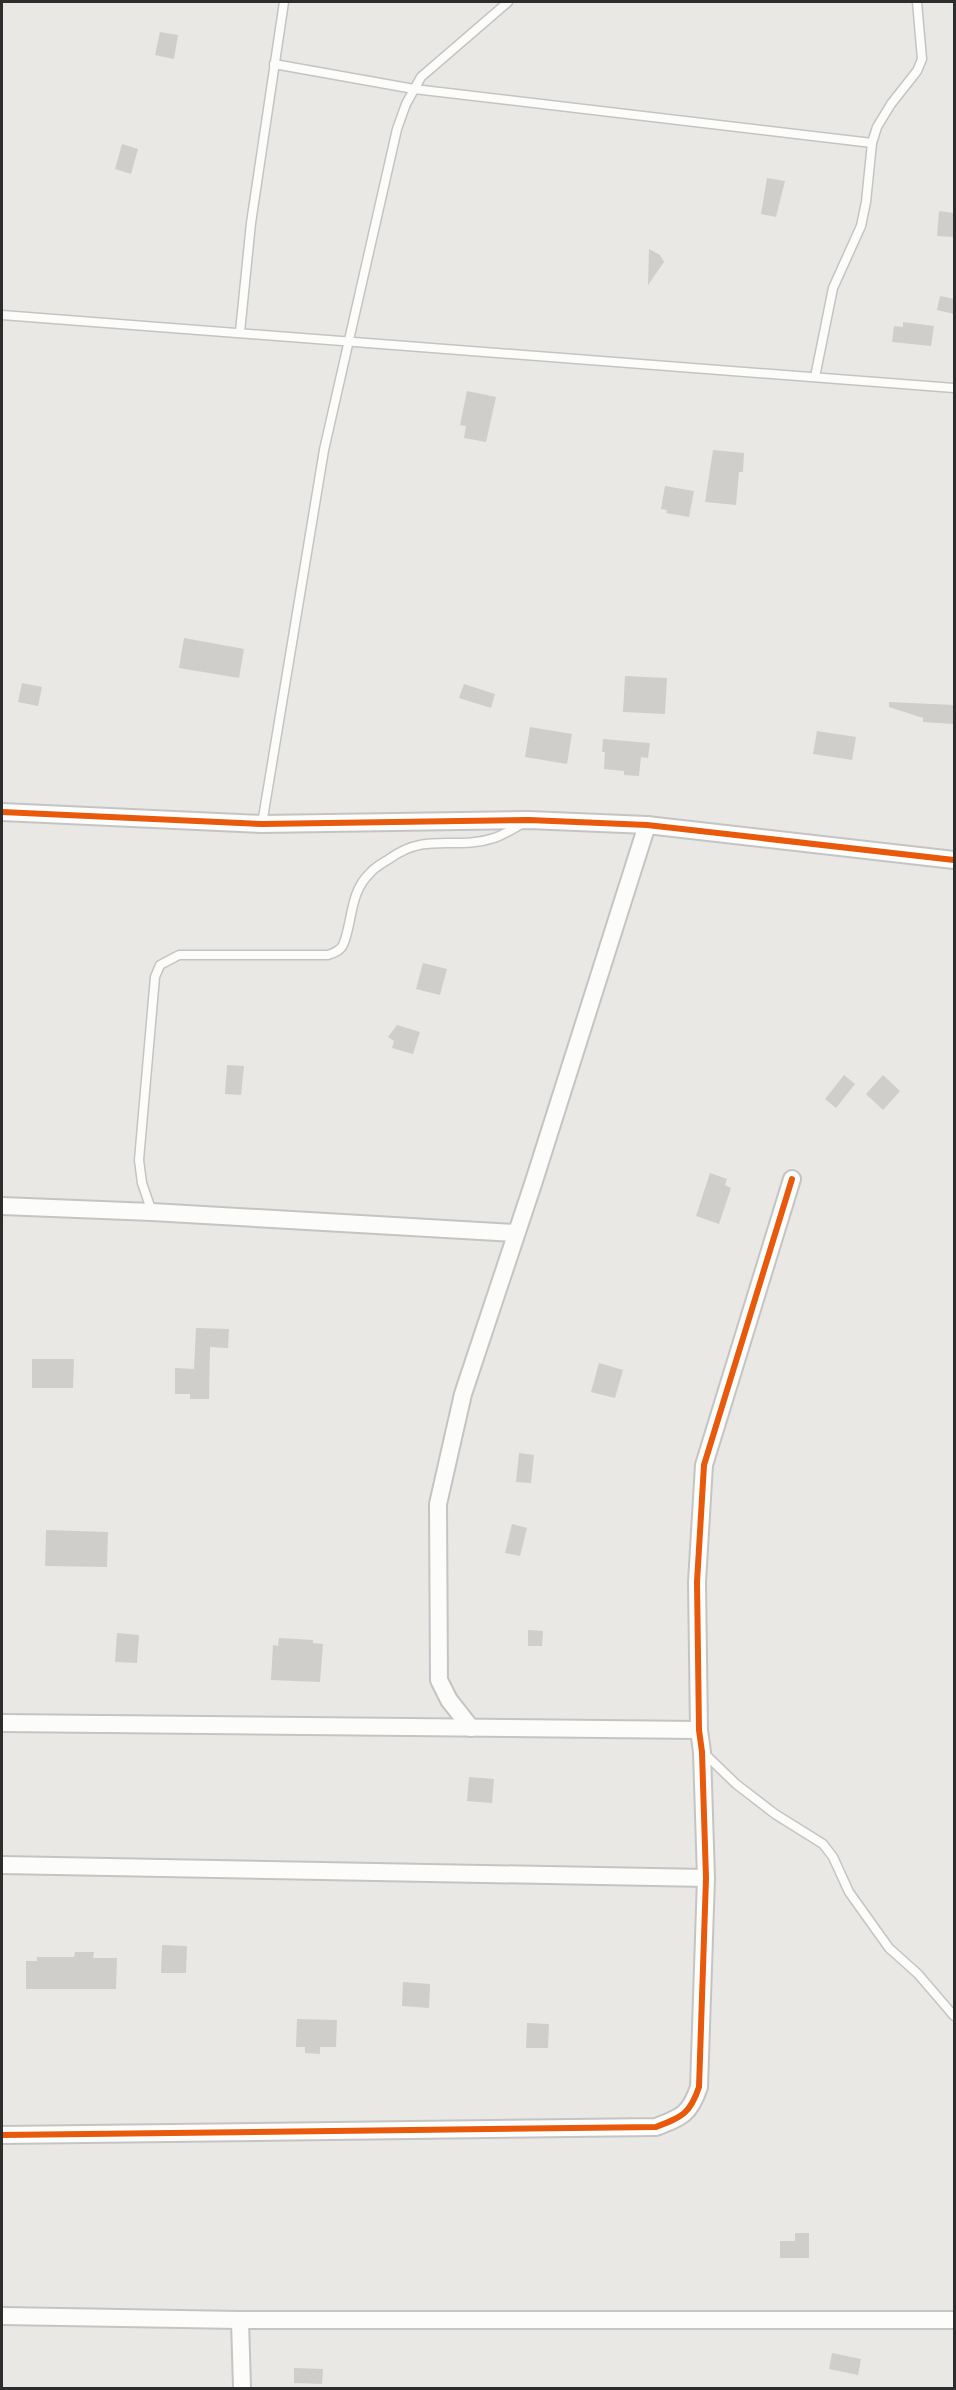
<svg xmlns="http://www.w3.org/2000/svg" width="956" height="2390" viewBox="0 0 956 2390" font-family="Signika,sans-serif">
  <style>
    .building { fill: #cfcecb }
    .lines { fill: none; stroke-linecap: round; stroke-linejoin: round }
    .service-casing { stroke: #c4c4c4; stroke-width: 11 }
    .minor-casing { stroke: #c4c4c4; stroke-width: 20 }
    .service { stroke: #fcfcfb; stroke-width: 8 }
    .minor { stroke: #fcfcfb; stroke-width: 16 }
    .cycleway-casing { stroke: #fff; stroke-width: 10 }
    .cycleway { stroke: #e8590c; stroke-width: 6 }
  </style>
  <rect width="100%" height="100%" fill="#eae8e5"/>
  <g class="building">
    <polygon points="160,32 178,35 174,59 155,55"/>
    <polygon points="122,144 138,149 131,174 115,169"/>
    <polygon points="767,178 785,181 776,217 761,214"/>
    <polygon points="939,211 954,213 954,237 937,236"/>
    <polygon points="649,249 660,255 664,262 648,285"/>
    <polygon points="940,296 954,299 954,314 937,310"/>
    <polygon points="903,322 934,326 931,346 892,342 894,326 903,327"/>
    <polygon points="467,391 496,397 486,442 464,438 466,426 460,425"/>
    <polygon points="713,450 744,453 743,472 739,472 736,505 705,502"/>
    <polygon points="665,486 694,491 689,517 666,513 667,510 661,509"/>
    <polygon points="184,638 244,649 239,678 179,668"/>
    <polygon points="625,676 667,678 665,714 623,712"/>
    <polygon points="22,683 42,687 38,706 18,702"/>
    <polygon points="464,684 495,694 491,708 459,698"/>
    <polygon points="889,702 954,705 954,724 923,722 923,718 889,707"/>
    <polygon points="530,727 572,734 567,764 525,757"/>
    <polygon points="817,731 856,737 852,760 813,754"/>
    <polygon points="603,739 650,743 648,758 641,757 639,776 624,775 624,771 604,769 605,752 602,752"/>
    <polygon points="423,963 447,969 440,995 416,989"/>
    <polygon points="397,1025 420,1032 413,1054 392,1048 394,1041 388,1037"/>
    <polygon points="227,1065 244,1066 241,1095 225,1094"/>
    <polygon points="844,1075 855,1084 836,1108 825,1099"/>
    <polygon points="883,1075 900,1091 883,1110 866,1094"/>
    <polygon points="710,1173 727,1179 725,1185 731,1188 719,1224 696,1216"/>
    <polygon points="196,1328 229,1329 228,1348 210,1347 209,1399 190,1399 190,1394 175,1394 175,1368 194,1369"/>
    <polygon points="32,1359 74,1359 73,1388 32,1388"/>
    <polygon points="599,1363 623,1370 615,1398 591,1392"/>
    <polygon points="519,1453 534,1455 531,1483 516,1482"/>
    <polygon points="512,1524 527,1528 520,1556 505,1553"/>
    <polygon points="46,1530 108,1532 107,1567 45,1566"/>
    <polygon points="528,1630 543,1631 542,1646 528,1646"/>
    <polygon points="117,1633 139,1635 137,1663 115,1662"/>
    <polygon points="279,1638 313,1640 313,1643 323,1644 320,1682 271,1680 273,1645 278,1646"/>
    <polygon points="469,1777 494,1779 492,1803 467,1801"/>
    <polygon points="162,1945 187,1946 186,1973 161,1973"/>
    <polygon points="75,1952 94,1952 93,1958 117,1958 116,1989 26,1989 26,1961 37,1961 37,1957 74,1957"/>
    <polygon points="403,1982 430,1984 429,2008 402,2006"/>
    <polygon points="297,2019 337,2020 336,2047 320,2047 320,2054 305,2053 305,2047 296,2047"/>
    <polygon points="527,2023 549,2024 548,2048 526,2048"/>
    <polygon points="795,2233 809,2233 809,2258 780,2258 780,2241 795,2241"/>
    <polygon points="832,2353 861,2359 858,2375 829,2369"/>
    <polygon points="294,2368 323,2369 322,2384 294,2383"/>
  </g>
  <g class="lines">
    <g class="service-casing">
      <g id="service">
        <polyline points="274,64 414,89 872,143"/>
        <polyline points="2,315 954,388"/>
        <polyline points="240,332 251,223 284,2"/>
        <polyline points="815,377 833,288 861,226 866,202 872,143 877,127 891,104 917,71 922,59 917,2"/>
        <polyline points="262,824 324,450 397,129 406,104 421,77 508,2"/>
        <path d="M 152,1212 L 142,1183 L 139,1160 L 155,977 L 160,965 L 179,955 L 328,955 C 334,953 340,951 343,945 C 353,922 349,893 370,873 C 375,867 383,863 389,859 C 428,831 455,851 494,838 C 504,835 514,828 523,823"/>
        <polyline points="703,1752 736,1784 775,1814 823,1844 833,1857 849,1892 889,1948 918,1974 954,2016"/>
      </g>
    </g>
    <g class="minor-casing">
      <g id="minor">
        <polyline points="2,812 262,824 529,820 647,825 954,860"/>
        <polyline points="2,1206 152,1212 516,1233"/>
        <polyline points="2,1723 699,1730"/>
        <polyline points="471,1728 449,1700 439,1680 438,1504 463,1394 534,1181 647,825"/>
        <polyline points="2,1865 706,1878"/>
        <path d="M 2,2135 L 656,2127 C 682,2117 690,2114 699,2087 L 706,1878 L 702,1752 L 699,1730 L 697,1582 L 704,1465 L 792,1179"/>
        <polyline points="2,2316 240,2320 954,2320"/>
        <polyline points="240,2320 242,2388"/>
      </g>
    </g>
    <use href="#service" class="service"/>
    <use href="#minor" class="minor"/>
    <g class="cycleway-casing">
      <g id="cycleway">
        <polyline points="2,812 262,824 529,820 647,825 954,860"/>
        <path d="M 2,2135 L 656,2127 C 682,2117 690,2114 699,2087 L 706,1878 L 702,1752 L 699,1730 L 697,1582 L 704,1465 L 792,1179"/>
      </g>
    </g>
    <use href="#cycleway" class="cycleway"/>
  </g>
  <rect width="956" height="2390" fill="none" stroke="#2d2d2d" stroke-width="6"/>
</svg>
